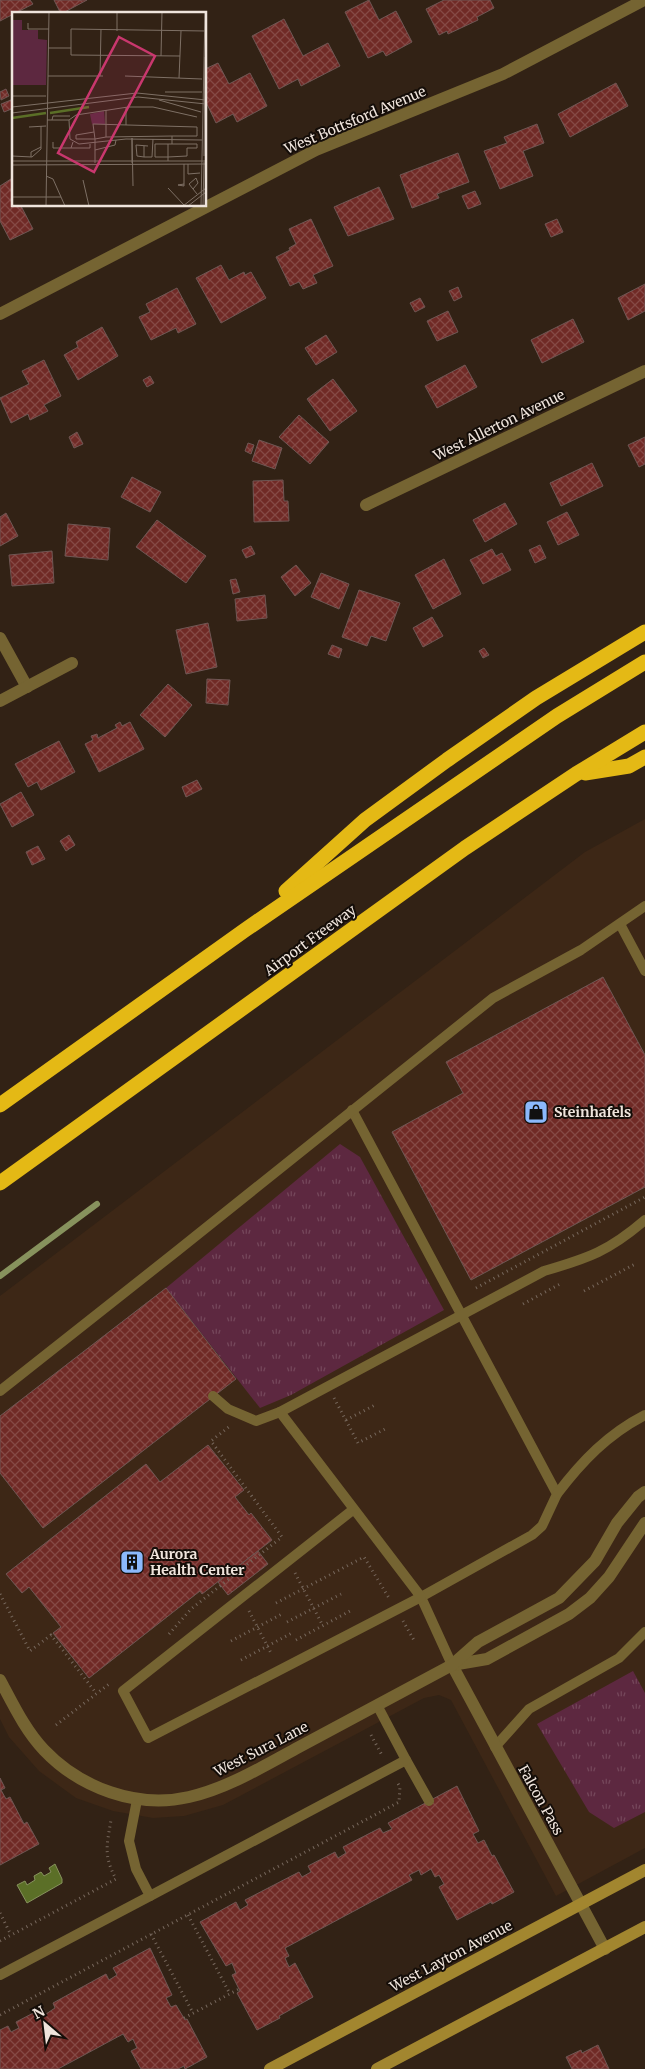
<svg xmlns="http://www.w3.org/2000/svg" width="645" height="2069" viewBox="0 0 645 2069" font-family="Merriweather,serif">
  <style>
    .built { fill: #3d2716 }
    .grass { fill: url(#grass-tufts) }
    .water { fill: #5b6f27; stroke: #87925d }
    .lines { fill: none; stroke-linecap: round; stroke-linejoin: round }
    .stream { stroke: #87925d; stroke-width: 6 }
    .building { fill: url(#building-cross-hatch); stroke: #6f5754 }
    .path { stroke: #77685d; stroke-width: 3; stroke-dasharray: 1 4; stroke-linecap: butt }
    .service { stroke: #756432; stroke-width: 10 }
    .minor { stroke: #756432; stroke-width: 12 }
    .secondary { stroke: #a2862f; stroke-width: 12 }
    .motorway { stroke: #e4b915; stroke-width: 15 }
    .labels { text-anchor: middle; stroke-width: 4; stroke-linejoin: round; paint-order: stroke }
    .street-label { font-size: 14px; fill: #efe4dc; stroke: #140d08 }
    .poi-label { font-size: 14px; font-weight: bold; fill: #efe4dc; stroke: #140d08; text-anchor: start }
    .inset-river { fill: none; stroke: #5b6f27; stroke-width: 2.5 }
    .inset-road { fill: none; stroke: #7e7065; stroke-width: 1 }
    .view { fill: #c9376e; fill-opacity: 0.15; stroke: #c9376e; stroke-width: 2.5 }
    .inset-edge { fill: none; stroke: #efe4dc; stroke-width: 2.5 }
  </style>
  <defs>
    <pattern id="grass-tufts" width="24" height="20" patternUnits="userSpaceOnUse" patternTransform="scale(1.25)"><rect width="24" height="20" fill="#5d2840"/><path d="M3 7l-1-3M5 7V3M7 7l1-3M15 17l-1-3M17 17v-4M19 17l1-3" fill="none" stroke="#75475b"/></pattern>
    <pattern id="building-cross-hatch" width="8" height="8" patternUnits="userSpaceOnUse" patternTransform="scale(1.25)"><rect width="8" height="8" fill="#702a26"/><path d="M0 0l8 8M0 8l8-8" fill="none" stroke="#854945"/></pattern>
  </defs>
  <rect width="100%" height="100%" fill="#322215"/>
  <polygon class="built" points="645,819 645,1848 556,1896 451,1700 439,1695 424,1698 223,1805 184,1816 153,1818 113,1811 76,1798 39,1771 9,1737 0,1719 0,1296 585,852"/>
  <g class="grass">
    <polygon points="340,1144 360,1157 444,1310 291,1395 260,1408 166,1288"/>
    <polygon points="633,1671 645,1693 645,1812 614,1828 589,1812 537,1724"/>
  </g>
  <polygon class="water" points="55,1864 62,1879 62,1883 27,1903 17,1885 25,1881 27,1885 35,1880 34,1876 41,1872 44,1876 51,1872 49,1868"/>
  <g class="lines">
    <polyline class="stream" points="0,1276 97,1204"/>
  </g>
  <g class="building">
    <polygon points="0,0 30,0 33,4 0,21"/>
    <polygon points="54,0 87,0 61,14"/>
    <polygon points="369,0 379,20 396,11 412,42 386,56 383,51 368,58 345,12"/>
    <polygon points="444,0 490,0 494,8 477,17 478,20 448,34 447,31 439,35 426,9"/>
    <polygon points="284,19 303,56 328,43 340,66 301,86 298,79 279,89 252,36"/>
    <polygon points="218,63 229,84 250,73 267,106 237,122 233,114 216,123 205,100 205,69"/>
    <polygon points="616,83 628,106 570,137 558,114"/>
    <polygon points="6,89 9,96 1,100 0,92"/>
    <polygon points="11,100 14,108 4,112 1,104"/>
    <polygon points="537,124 544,143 523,151 533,176 500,189 484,151 507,143 504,137"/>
    <polygon points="458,153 469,182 437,194 439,198 412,208 400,175"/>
    <polygon points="14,177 14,205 22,205 21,206 33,229 10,240 0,221 0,186"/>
    <polygon points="379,187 394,219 348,236 334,207"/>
    <polygon points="475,191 481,204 468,209 462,196"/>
    <polygon points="311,219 333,266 313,275 317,283 303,289 299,282 290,286 276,257 290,250 289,248 296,244 289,229"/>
    <polygon points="557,219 563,232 551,237 545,224"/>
    <polygon points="221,265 229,280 244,272 245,275 251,272 266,298 221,323 196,278"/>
    <polygon points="645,284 645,311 628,320 618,298"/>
    <polygon points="458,287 462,297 454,301 449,291"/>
    <polygon points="177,288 196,324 178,333 176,328 151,340 139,317 150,312 146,304"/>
    <polygon points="420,298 425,307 415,312 410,303"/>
    <polygon points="448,311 458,332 437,341 427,321"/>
    <polygon points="573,319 584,342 542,363 531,340"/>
    <polygon points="102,327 118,356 78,380 64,355 78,347 76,342"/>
    <polygon points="326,335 337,352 316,365 305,348"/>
    <polygon points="44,360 61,396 44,405 48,411 30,420 28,414 11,423 0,398 29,384 22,371"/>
    <polygon points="465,365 477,387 437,408 425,386"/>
    <polygon points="150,376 154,383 147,387 143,380"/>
    <polygon points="333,379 357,411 330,431 307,399"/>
    <polygon points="299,415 329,442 310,464 279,437"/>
    <polygon points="77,432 83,444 74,448 69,437"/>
    <polygon points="645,437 645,464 639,467 628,445"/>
    <polygon points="259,440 282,448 275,469 252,461"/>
    <polygon points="248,443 254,445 251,454 245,451"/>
    <polygon points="592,463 603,486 561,506 550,483"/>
    <polygon points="132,477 161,492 150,512 121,497"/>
    <polygon points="283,480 284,501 288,501 289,521 254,522 253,481"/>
    <polygon points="505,503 517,524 485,542 473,520"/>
    <polygon points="567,512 579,535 558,545 547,522"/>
    <polygon points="6,513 18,536 0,546 0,517"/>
    <polygon points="157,520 206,556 186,583 136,547"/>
    <polygon points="68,524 110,528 108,560 65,556"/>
    <polygon points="540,545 546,558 535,563 529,550"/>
    <polygon points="251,546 255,554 246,558 242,550"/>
    <polygon points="492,549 496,556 502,553 511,570 483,584 470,560"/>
    <polygon points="52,551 54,583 12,586 9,555"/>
    <polygon points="444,559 461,594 433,609 415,575"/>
    <polygon points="296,565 311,583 295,596 281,577"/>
    <polygon points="321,573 349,584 339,609 311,597"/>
    <polygon points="236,579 240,592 233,594 230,580"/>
    <polygon points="359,590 400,603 386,641 371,636 367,646 342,637"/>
    <polygon points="265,595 267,618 237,621 235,599"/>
    <polygon points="432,617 443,636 423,647 413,628"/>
    <polygon points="208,623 217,667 186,674 176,630"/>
    <polygon points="332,645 342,649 339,658 328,654"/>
    <polygon points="484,648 489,655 483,658 479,651"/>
    <polygon points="207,679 230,680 228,705 206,703"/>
    <polygon points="168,684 192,705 165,737 140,715"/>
    <polygon points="120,722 122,726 130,722 144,749 99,772 85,744 93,740 91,736 97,734 98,738 117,728 115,725"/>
    <polygon points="59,741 75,772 41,790 37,782 28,787 15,764"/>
    <polygon points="197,780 202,789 186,797 182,787"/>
    <polygon points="21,792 34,815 12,827 0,804"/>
    <polygon points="69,835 75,845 66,851 60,841"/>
    <polygon points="38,846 45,859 32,865 26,852"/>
    <polygon points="603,977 645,1055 645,1187 471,1280 392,1132 463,1093 446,1062"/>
    <polygon points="166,1288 236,1379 43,1528 0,1473 0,1416"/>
    <polygon points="208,1445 244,1490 235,1497 249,1515 251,1513 272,1540 202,1594 200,1591 89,1678 53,1633 61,1627 29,1587 22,1593 6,1574 146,1464 160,1482"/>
    <polygon points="258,1551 268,1564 228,1595 218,1582"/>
    <polygon points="0,1778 5,1788 1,1790 6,1799 10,1797 24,1824 27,1822 39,1844 0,1865"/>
    <polygon points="457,1786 479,1831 473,1834 478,1843 484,1840 492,1856 494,1855 514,1892 492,1904 491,1902 457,1920 439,1887 444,1884 439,1875 435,1877 431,1869 421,1875 419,1870 409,1875 412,1880 285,1948 289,1956 285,1958 289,1967 295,1963 313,1997 279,2016 280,2018 257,2030 237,1993 240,1991 232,1975 236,1973 232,1963 226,1966 200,1922 236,1902 240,1910 248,1905 245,1900 299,1872 302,1877 311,1872 308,1866 335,1852 338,1858 346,1853 343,1847 380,1828 383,1833 392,1829 388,1823"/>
    <polygon points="150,1948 172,1995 166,1998 171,2007 176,2005 185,2020 187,2019 207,2057 185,2069 184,2066 178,2069 141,2069 131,2051 137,2048 133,2039 128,2042 123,2034 58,2069 0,2069 0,2030 8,2026 11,2032 19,2028 16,2022 43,2008 46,2014 55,2008 53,2003 106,1974 109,1980 117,1975 113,1968"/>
    <polygon points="598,2045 609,2069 572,2069 566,2057 581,2050 582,2053"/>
  </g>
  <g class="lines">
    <g class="path">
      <polyline points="476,1288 645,1197"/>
      <polyline points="584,1291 637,1263"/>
      <polyline points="523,1304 562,1283"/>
      <polyline points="334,1398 358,1443 387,1428"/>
      <polyline points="346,1420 375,1405"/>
      <polyline points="295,1573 323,1626"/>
      <polyline points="0,1594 30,1651 51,1635 96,1693"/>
      <polyline points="276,1603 364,1557 389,1598"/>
      <polyline points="249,1611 272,1655"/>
      <polyline points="403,1621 415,1642"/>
      <polyline points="287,1622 341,1594"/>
      <polyline points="169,1634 191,1609 282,1537 211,1441 230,1426"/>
      <polyline points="296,1640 350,1611"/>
      <polyline points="231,1641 282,1614"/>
      <polyline points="241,1660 292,1633"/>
      <polyline points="56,1725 109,1684"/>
      <polyline points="371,1735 383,1757"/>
      <polyline points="0,1913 11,1935"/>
      <polyline points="188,1915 230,1994"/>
      <polyline points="151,1934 193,2013"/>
      <path d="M 0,1941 L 116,1879 C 103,1855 107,1845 111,1820"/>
      <polyline points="0,2015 399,1802 400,1787 397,1782"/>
      <polyline points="184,2018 239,1989"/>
    </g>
    <g class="service">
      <polyline points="620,924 645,971"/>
      <polyline points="352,1110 557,1494 542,1526 532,1535 421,1597 452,1665"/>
      <polyline points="0,1391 177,1251 493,998 581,950 645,906"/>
      <polyline points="213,1396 228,1409 256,1421 280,1412"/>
      <path d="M 557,1494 C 582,1461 608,1434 645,1415"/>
      <path d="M 354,1509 L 123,1691 L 148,1738 L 421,1597 L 280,1412 L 544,1271 C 589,1258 609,1251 645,1220"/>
      <polyline points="495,1747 529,1709 619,1658 645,1632"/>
      <polyline points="406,1760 429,1801"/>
      <polyline points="150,1896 406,1760 377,1705"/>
      <polyline points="0,1975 150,1896 136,1869 129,1841 137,1800"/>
    </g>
    <g class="minor">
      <polyline points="0,314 316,150 503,74 644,0"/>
      <polyline points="366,505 645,371"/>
      <polyline points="0,638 27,687"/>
      <polyline points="0,701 72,663"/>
      <polyline points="452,1665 605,1949"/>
      <polyline points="452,1665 487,1659 569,1614 590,1598 609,1577 645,1523"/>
      <path d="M 0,1680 C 13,1704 25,1730 44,1750 C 80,1788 137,1809 189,1797 C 228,1788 264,1766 299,1747 C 350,1720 401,1692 452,1665 L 478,1642 L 559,1598 L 595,1561 L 617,1523 L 638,1497 L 645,1492"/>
    </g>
    <g class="secondary">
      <polyline points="270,2069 645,1870"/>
      <polyline points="377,2069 645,1927"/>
    </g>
    <g class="motorway">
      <polyline points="585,773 629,766 645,757"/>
      <polyline points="286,891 365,820 447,760 536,698 645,632"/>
      <polyline points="0,1105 245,930 557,716 645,662"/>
      <polyline points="0,1183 465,848 576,774 645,732"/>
    </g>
  </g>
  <defs>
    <g id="shop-square" transform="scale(1.25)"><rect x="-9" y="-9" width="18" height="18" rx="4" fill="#8bb9fc" stroke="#140d08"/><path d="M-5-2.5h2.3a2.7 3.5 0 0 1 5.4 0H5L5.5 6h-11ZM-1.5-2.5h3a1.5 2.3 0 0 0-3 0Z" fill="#111"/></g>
    <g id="building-square" transform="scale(1.25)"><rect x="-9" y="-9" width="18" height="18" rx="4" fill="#8bb9fc" stroke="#140d08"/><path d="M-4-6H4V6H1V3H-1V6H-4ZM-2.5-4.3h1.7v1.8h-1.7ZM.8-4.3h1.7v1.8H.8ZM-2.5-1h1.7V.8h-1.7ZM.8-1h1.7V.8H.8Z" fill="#111"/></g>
  </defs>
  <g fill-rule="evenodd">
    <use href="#shop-square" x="536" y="1112"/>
    <use href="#building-square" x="132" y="1562"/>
  </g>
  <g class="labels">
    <g class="street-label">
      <text transform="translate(355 120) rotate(-23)" y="5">West Bottsford Avenue</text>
      <text transform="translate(499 425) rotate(-26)" y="5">West Allerton Avenue</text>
      <text transform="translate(310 940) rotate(-36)" y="5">Airport Freeway</text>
      <text transform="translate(261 1749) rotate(-27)" y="5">West Sura Lane</text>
      <text transform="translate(541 1800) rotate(61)" y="5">Falcon Pass</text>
      <text transform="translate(451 1956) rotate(-28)" y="5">West Layton Avenue</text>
    </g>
    <g class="poi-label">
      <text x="554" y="1117">Steinhafels</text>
      <text x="150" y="1559">Aurora<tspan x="150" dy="16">Health Center</tspan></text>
    </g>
  </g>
  <g transform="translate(12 12)">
    <rect width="194" height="194" fill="#322215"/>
    <path d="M 0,8 L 10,8 L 10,18 L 26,18 L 26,27 L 35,28 L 34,73 L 0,73 ZM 92,99 L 93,112 L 80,112 L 78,102 Z" fill="#5d2840"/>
    <path class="inset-river" d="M 38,101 L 77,95M 0,106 L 34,101"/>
    <path class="inset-road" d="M 16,11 L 16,17 L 37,17M 105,19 L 105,0M 36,36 L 59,36M 149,44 L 150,0M 168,44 L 59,43 L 59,17 L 194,19M 36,64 L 91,64M 88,64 L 89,17M 113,64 L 190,67M 167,66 L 169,19M 153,80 L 190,80M 0,84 L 34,84M 147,88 L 189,100M 0,95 L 125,81 L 194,88M 0,101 L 126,85 L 194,92M 35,108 L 57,108M 40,108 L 41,104 L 58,104M 57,108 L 58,127 L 67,132 L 114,127 L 190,128M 57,108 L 64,103 L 116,95 L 141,95 L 185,105M 114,113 L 114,95M 17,115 L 34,114M 82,120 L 64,123 L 64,127 L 83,127 L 81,112 L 185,115 L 185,124 L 160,124 L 160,132M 94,125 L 160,124M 41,130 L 41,136 L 59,136 L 61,130M 83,132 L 83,127 L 94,125 L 94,98M 83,132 L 83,151M 132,134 L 132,145 L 140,145 L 141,127M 59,136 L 78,136 L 78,132M 83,138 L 103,133 L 104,128M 0,144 L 20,145 L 29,137 L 29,114M 192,144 L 193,45M 19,145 L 19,140 L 29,135M 132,145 L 125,144 L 124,133 L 136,134M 143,145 L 143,132 L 185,132 L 185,136 L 175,136M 143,145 L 156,145 L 156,132M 0,149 L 194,149M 156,149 L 156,145 L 175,144 L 175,136M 120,151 L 120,126 L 121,174M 172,152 L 172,174 L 166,173 L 172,172M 176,152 L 176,162 L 188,161M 0,153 L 194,152M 34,164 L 41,167 L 53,194M 71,168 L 77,194M 156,176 L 172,193M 181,177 L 186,171 L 184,166 L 177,172 L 185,182M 0,185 L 49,185M 34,194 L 37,0M 171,194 L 194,176M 176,194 L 194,180M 189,194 L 193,0M 191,194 L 192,150"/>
    <path class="view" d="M 107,25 L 143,44 L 82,160 L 46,141 Z"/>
    <rect width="194" height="194" class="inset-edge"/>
  </g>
  <g transform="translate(45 2024) rotate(332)" stroke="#140d08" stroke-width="4" paint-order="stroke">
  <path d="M0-4L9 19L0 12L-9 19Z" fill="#efe4dc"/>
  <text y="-8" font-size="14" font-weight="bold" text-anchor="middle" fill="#efe4dc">N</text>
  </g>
</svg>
